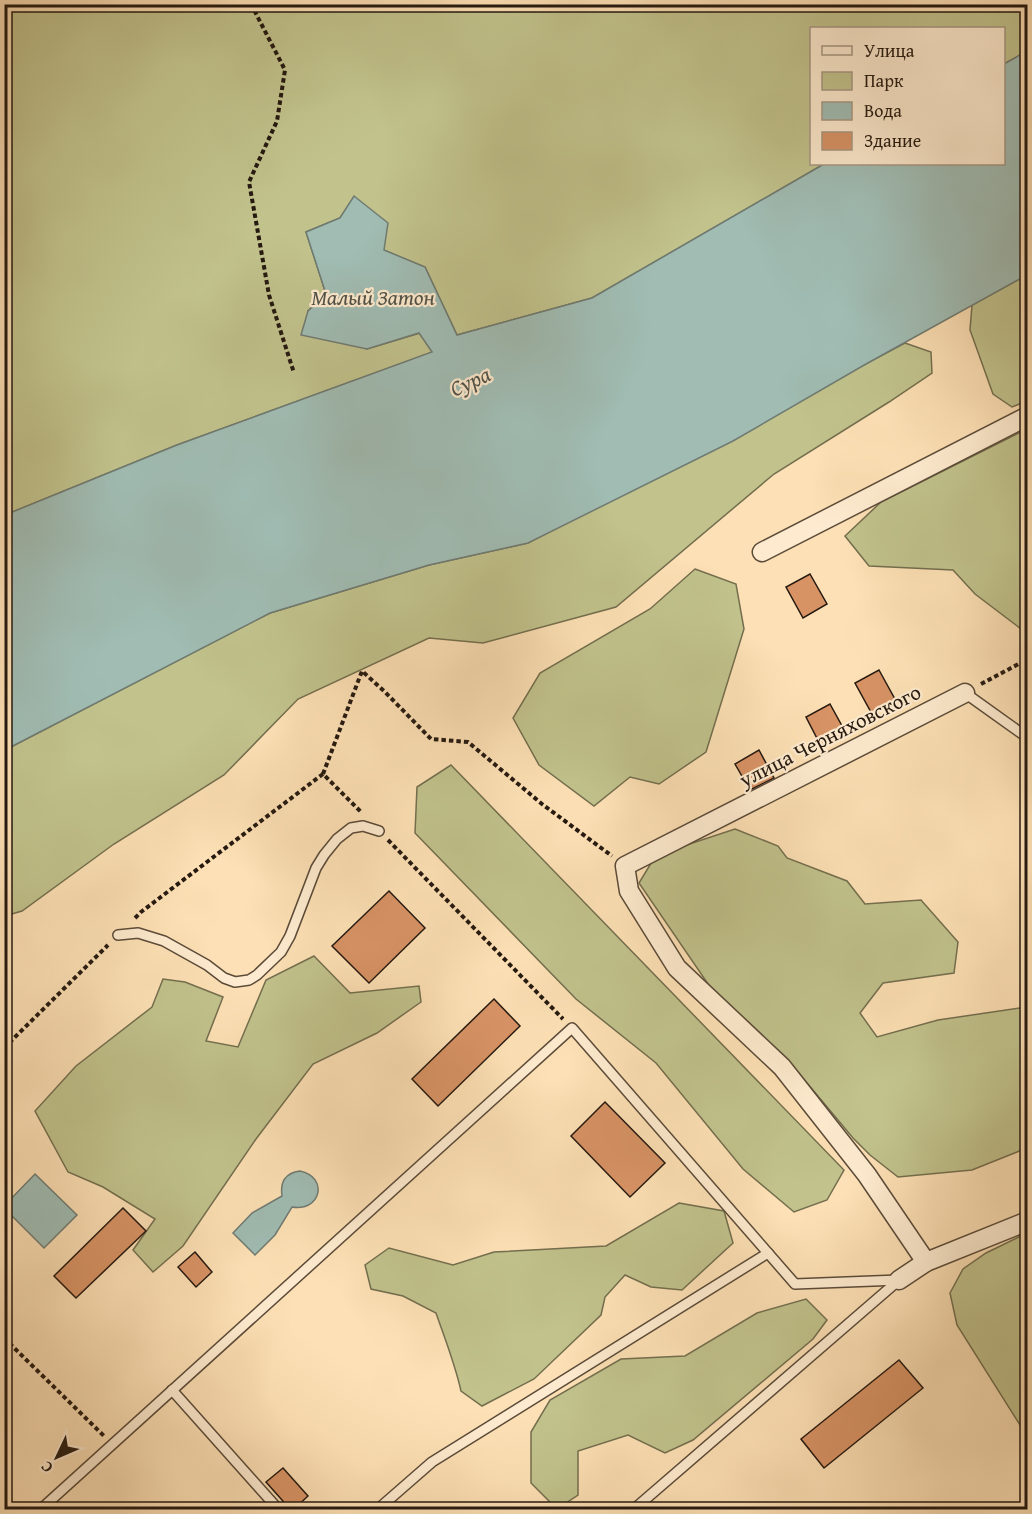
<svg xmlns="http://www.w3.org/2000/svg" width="1032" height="1514" viewBox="0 0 1032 1514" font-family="'Gentium Book Plus',serif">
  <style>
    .green { fill: #c1c28c; stroke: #736e4e; stroke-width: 1.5 }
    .water { fill: #a0bcb3; stroke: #6f7b72; stroke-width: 1.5 }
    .building { fill: #d89365; stroke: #251910; stroke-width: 1.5 }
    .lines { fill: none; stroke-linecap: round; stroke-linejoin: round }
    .service-casing { stroke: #5b4b39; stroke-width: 12 }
    .minor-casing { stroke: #5b4b39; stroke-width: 21 }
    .path { stroke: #251910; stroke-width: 4; stroke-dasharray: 4.5 3; stroke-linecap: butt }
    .service { stroke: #feebcf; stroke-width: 9 }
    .minor { stroke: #feebcf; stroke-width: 18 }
    .labels { text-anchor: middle; stroke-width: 4.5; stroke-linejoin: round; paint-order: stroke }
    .street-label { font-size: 21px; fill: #251910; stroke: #feebcf }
    .water-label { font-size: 22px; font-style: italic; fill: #505249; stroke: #feebcf }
  </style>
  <rect width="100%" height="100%" fill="#fde0b5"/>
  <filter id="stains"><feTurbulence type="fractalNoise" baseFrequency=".00333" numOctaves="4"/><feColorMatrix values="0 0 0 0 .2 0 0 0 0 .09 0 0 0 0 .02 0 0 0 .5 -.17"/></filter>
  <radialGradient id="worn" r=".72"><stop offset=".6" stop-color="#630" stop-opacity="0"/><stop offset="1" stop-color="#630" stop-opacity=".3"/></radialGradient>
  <g class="green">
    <polygon points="1027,4 1028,51 1004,64 1004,28 812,28 812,164 824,164 592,298 457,335 425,267 383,250 354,197 340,218 306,232 326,294 308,311 367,349 420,333 433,352 177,445 5,515 4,5"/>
    <polygon points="1027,275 1027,401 1012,407 993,394 970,330 972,305"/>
    <polygon points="905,343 931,352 932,373 889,402 774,474 616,607 483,643 429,638 298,699 224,775 114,844 22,911 5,916 5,750 270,613 429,565 528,543"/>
    <polygon points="1027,429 1027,631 1025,632 975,594 953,570 869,566 845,536 881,502"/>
    <polygon points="695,569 736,584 744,629 706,752 659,784 630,777 594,806 539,765 513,718 540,673 650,609"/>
    <polygon points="451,765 844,1170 827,1200 794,1212 743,1169 656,1063 576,999 415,833 417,787"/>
    <polygon points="735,829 778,846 787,858 847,881 865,904 921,900 958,942 954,973 883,983 860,1013 877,1037 938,1020 1027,1007 1027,1148 972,1170 898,1177 870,1155 853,1138 792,1065 721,1003 639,883 656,855"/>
    <polygon points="314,956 350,993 419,986 421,1002 377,1033 313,1064 256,1139 183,1246 153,1272 133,1250 155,1219 103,1187 68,1172 35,1111 76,1066 152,1007 163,979 185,982 223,997 206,1041 238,1047 266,980"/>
    <path d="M 679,1203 L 724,1211 L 733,1243 L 682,1290 L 651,1287 L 625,1275 L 605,1297 L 601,1315 L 534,1379 L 482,1406 L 461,1391 C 455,1364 445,1339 436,1313 L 403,1296 L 371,1289 L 365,1265 L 389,1248 L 453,1265 L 494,1252 L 606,1246 Z"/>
    <polygon points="1027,1233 1027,1434 1025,1433 957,1325 950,1293 963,1269 986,1253"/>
    <polygon points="806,1299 827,1320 813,1339 693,1440 665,1453 628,1435 578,1451 578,1495 557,1509 531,1483 531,1432 550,1400 621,1359 685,1356 757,1313"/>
  </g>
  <g class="water">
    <polygon points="1027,51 1027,275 866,364 733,441 528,543 429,565 270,613 5,750 5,515 177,445 432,352 419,333 367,349 301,335 308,311 326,294 306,232 340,218 354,196 388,223 384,250 425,267 457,335 592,298 824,164 1004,164 1004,64"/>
    <path d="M 300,1171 C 329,1177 321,1212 292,1207 L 275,1235 L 255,1255 L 233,1233 L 252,1213 L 282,1196 C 280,1182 285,1173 300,1171 Z"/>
    <polygon points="35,1174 77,1215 44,1248 5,1209 5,1205"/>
  </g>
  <g class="building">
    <polygon points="810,574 827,604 803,618 786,587"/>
    <polygon points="879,670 896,701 872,714 855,683"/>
    <polygon points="830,704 847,735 822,748 806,717"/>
    <polygon points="759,750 774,778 750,790 735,764"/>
    <polygon points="389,891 425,928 369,983 332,946"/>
    <polygon points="494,999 520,1026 438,1106 412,1079"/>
    <polygon points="605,1102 665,1163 630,1197 571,1136"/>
    <polygon points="123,1208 146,1231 76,1298 54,1276"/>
    <polygon points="195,1252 212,1272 196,1287 178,1267"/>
    <polygon points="899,1360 923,1388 824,1468 801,1439"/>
    <polygon points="283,1468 308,1496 294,1509 290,1509 266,1482"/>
  </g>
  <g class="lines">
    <g class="service-casing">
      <g id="service">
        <polyline points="965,693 1028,738"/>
        <polyline points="118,935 138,933 164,941 207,965 224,978 235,982 249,980 257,975 281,952 290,936 316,868 324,855 337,839 351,828 363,826 379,831"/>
        <polyline points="172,1390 279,1510"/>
        <polyline points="40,1510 572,1028 795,1284 899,1280"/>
        <polyline points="377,1510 432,1462 768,1253"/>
        <polyline points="633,1510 899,1280"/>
      </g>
    </g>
    <g class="minor-casing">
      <g id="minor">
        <polyline points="762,552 1028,416"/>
        <polyline points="926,1262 867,1175 782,1067 677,968 629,891 625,866 965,693"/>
        <polyline points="899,1280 926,1262 1028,1221"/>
      </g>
    </g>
    <g class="path">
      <polyline points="251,4 285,70 277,121 249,182 269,295 294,373"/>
      <polyline points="981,684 1028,659"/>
      <polyline points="323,774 362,671 384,691 431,739 468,742 542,804 612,856"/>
      <polyline points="388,840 563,1019"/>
      <polyline points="135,918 141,912 323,774 362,813"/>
      <polyline points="4,1048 108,945"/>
      <polyline points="4,1338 104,1436"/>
    </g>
    <use href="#service" class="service"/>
    <use href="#minor" class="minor"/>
  </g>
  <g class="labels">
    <g class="street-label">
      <text transform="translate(830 736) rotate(-27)" y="7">улица Черняховского</text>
    </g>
    <g class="water-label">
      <text x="373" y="305">Малый Затон</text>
      <text transform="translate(470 381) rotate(-25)" y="8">Сура</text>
    </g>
  </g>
  <rect width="1032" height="1514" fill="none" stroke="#fde0b5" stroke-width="24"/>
  <rect x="6" y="6" width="1020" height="1502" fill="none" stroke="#251910" stroke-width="3"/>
  <rect x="12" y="12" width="1008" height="1490" fill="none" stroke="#251910" stroke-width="1.5"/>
  <rect x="810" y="27" width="195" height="138" fill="#feebcf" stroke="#a79783" stroke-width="1.5"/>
  <rect x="822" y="46" width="30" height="9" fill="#feebcf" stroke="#a79783" stroke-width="1.5"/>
  <text x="864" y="57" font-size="18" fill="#251910">Улица</text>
  <rect x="822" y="72" width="30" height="18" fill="#c1c28c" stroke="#a79783" stroke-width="1.5"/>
  <text x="864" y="87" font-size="18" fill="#251910">Парк</text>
  <rect x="822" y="102" width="30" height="18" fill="#a0bcb3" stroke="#a79783" stroke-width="1.5"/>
  <text x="864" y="117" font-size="18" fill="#251910">Вода</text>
  <rect x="822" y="132" width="30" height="18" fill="#d89365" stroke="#a79783" stroke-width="1.5"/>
  <text x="864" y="147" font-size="18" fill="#251910">Здание</text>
  <g transform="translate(57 1457) rotate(226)" stroke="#feebcf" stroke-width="4.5" paint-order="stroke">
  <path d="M0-4.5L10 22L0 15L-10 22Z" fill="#251910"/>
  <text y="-9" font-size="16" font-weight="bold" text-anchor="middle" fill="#251910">С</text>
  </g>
  <rect width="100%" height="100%" filter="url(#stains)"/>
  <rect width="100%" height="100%" fill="url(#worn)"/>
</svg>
